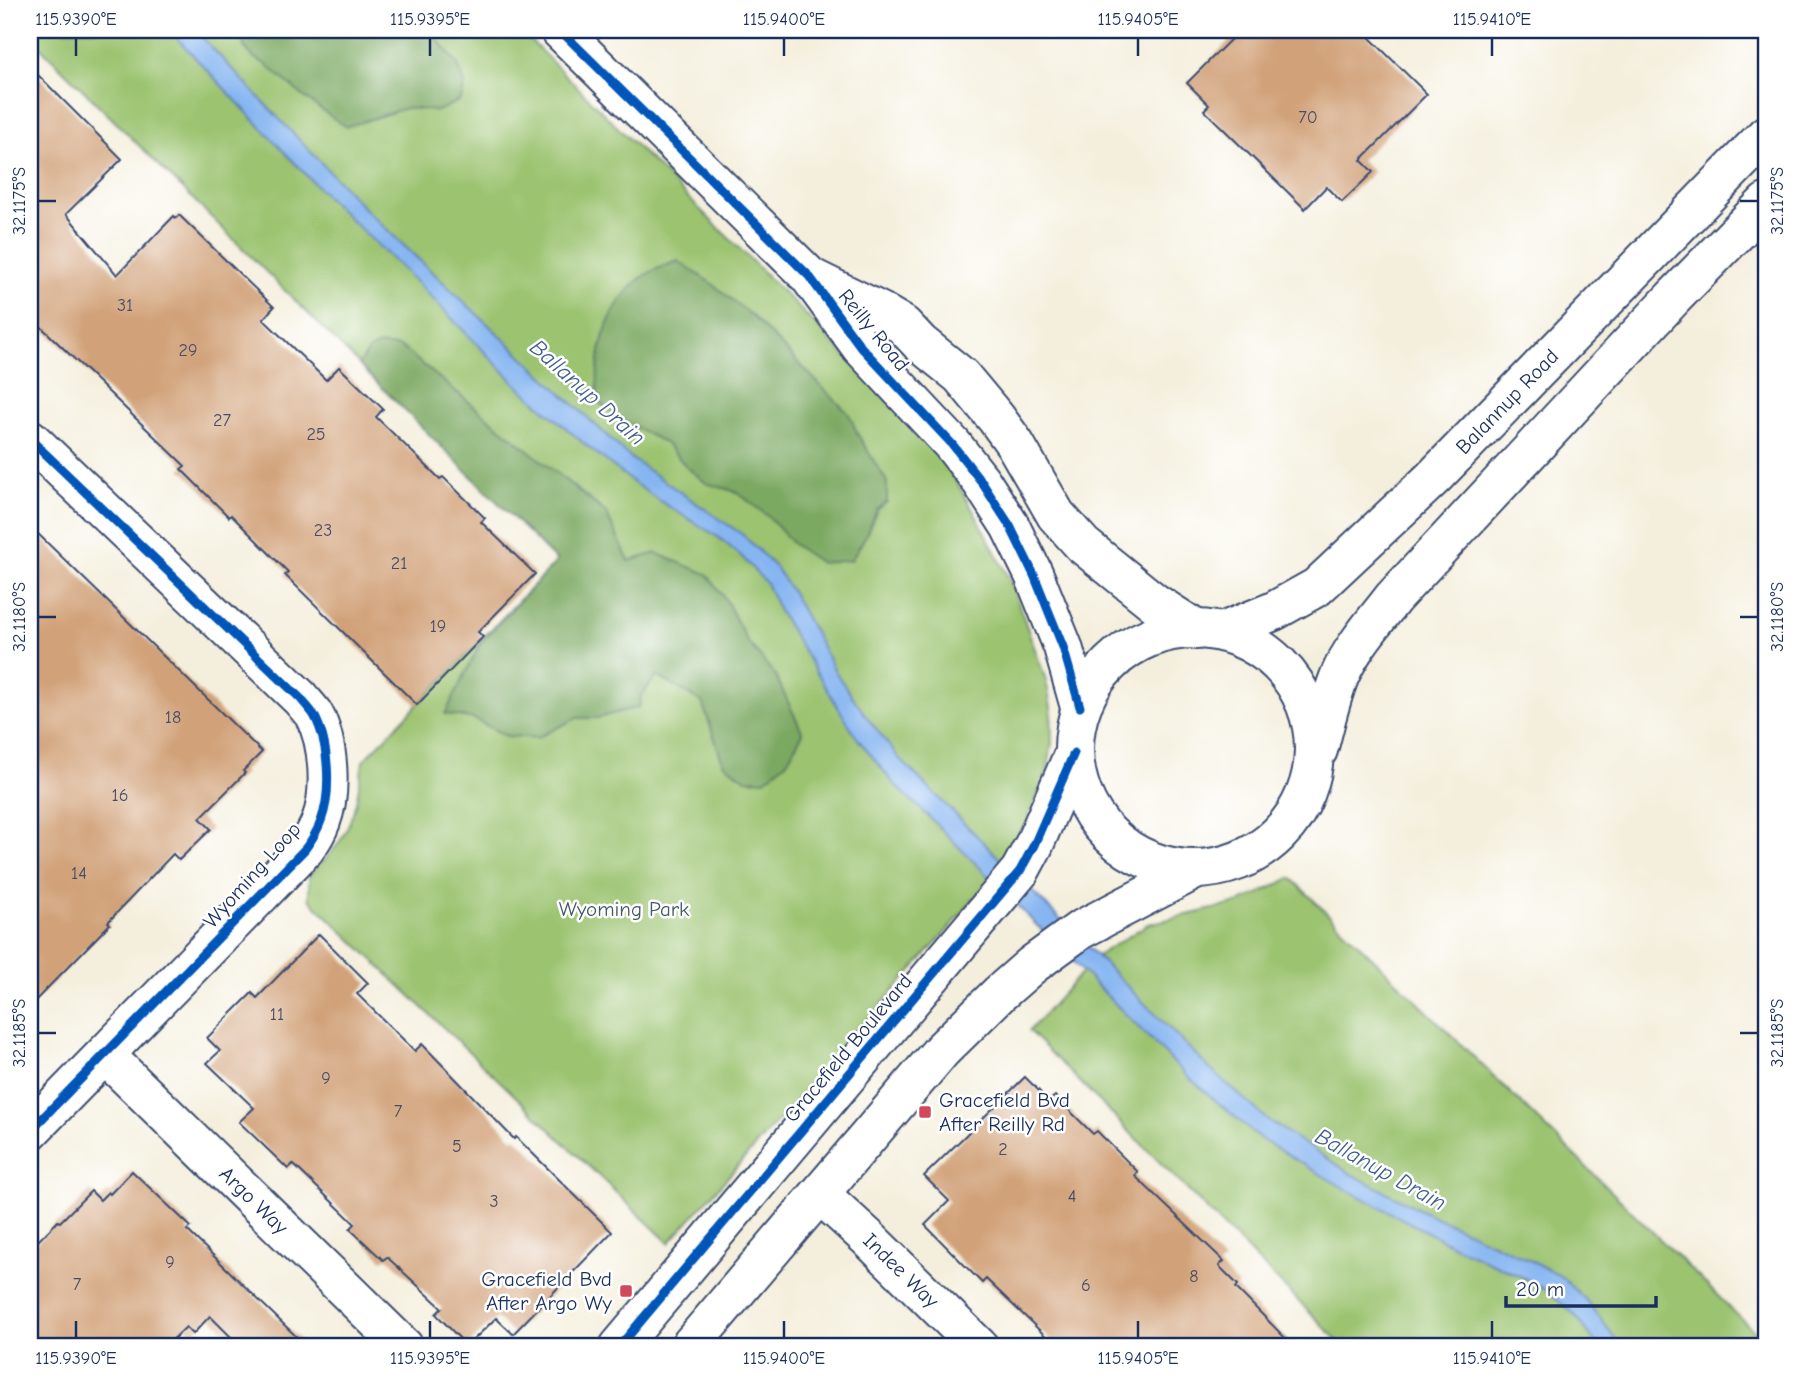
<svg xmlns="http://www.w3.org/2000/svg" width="1796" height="1377" viewBox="0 0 1796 1377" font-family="'Comic Neue',sans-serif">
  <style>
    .green { fill: #9bc36f; stroke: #5b7966; stroke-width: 2 }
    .forest { fill: #7ca962; stroke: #4c6c60; stroke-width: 2 }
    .water { fill: #86b5f1; stroke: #5072a8; stroke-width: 2 }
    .building { fill: #d1a279 }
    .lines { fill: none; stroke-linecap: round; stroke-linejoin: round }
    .minor-casing { stroke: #3c4c71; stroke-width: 42 }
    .minor { stroke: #fff; stroke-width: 38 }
    .cycleway-casing { stroke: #fff; stroke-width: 13 }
    .cycleway { stroke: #0057b8; stroke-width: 9 }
    .ticks { fill: none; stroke: #1b2f5e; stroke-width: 2.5 }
    .poi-dot { fill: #d1495b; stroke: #fff; stroke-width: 2.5 }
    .labels { text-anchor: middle; stroke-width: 5; stroke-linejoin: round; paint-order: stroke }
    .number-label { font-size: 18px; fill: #484c65 }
    .street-label { font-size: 21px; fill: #1b2f5e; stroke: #fff }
    .park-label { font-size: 21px; fill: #415b63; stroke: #fff }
    .poi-label { font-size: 21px; fill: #1b2f5e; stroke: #fff; text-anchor: start }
    .water-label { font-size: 23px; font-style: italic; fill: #405e91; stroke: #fff }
    .neatline { fill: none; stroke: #1b2f5e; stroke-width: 2.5 }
    .ticks-label { font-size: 18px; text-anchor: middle; fill: #1b2f5e }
  </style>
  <rect width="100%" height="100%" fill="#fff"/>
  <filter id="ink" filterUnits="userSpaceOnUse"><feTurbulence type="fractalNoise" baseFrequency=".0143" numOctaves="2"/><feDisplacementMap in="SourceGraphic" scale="14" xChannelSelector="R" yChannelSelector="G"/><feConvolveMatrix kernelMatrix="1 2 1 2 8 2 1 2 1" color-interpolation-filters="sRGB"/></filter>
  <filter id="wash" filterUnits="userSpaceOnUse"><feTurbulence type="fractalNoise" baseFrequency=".00686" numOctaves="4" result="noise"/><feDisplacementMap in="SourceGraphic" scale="28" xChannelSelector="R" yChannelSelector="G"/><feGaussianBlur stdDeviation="1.57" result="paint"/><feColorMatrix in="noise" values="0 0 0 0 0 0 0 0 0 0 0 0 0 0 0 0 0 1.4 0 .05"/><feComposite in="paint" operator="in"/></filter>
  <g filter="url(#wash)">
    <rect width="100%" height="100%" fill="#f4efdd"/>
    <g class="green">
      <path d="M 30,30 L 520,30 L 823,332 L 942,458 L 974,512 L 1010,580 L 1046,680 L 1051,707 L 1052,743 L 1048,769 L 1017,846 L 953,924 L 669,1243 L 309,899 L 309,876 C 320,864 334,852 342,838 C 356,814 359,788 363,761 L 557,561 L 30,37 Z"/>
      <polygon points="1291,878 1766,1343 1766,1347 1344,1347 1029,1031 1097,956 1148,924 1239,903"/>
    </g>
    <g class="forest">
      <polygon points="243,30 430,30 457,63 465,83 461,100 438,111 406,108 346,127 309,101 264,63 254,58 244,47"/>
      <path d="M 678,261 L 714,285 L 754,318 L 849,414 L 858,435 L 887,482 L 887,502 L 877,510 L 864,539 L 851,560 L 821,563 L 793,544 L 770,518 L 737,492 L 706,483 L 688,468 L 665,443 L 625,422 L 598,402 C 595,358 602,317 634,284 C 644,273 663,266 678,261 Z"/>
      <polygon points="378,345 401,347 606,513 629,561 656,553 707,574 726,600 747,641 775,675 803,733 787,761 765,780 746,779 723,763 702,702 657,676 641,696 639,707 597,718 577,718 537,738 506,736 474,719 445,714 481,642 557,561 359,365 369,350"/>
    </g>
    <polygon class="water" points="169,30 195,30 366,210 632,459 743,535 775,567 793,594 838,676 866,716 898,757 1211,1070 1269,1121 1353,1175 1427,1213 1534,1262 1562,1277 1585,1299 1622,1347 1599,1347 1575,1315 1546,1290 1522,1277 1454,1246 1349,1191 1262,1140 1188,1077 928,816 894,784 857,738 780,613 766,583 741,556 718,537 666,505 634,483 582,442 519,387 413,279 327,197"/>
    <g id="blocks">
      <g class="building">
        <polygon points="1240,30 1362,30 1427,94 1361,160 1373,172 1342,202 1326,187 1305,209 1204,110 1209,105 1187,83"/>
        <polygon points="30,67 122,159 66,214 117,275 174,216 176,218 179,215 274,307 263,319 326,380 339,367 383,409 376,417 440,479 443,477 485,518 481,522 535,574 478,632 483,637 417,705 285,575 288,572 231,515 229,517 181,469 185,466 30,316"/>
        <polygon points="30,526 262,752 243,771 245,773 200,818 211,829 179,860 173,854 108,922 110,924 30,1006"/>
        <polygon points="319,934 368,983 357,994 415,1051 422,1044 514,1139 516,1137 612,1232 513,1334 496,1318 467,1346 436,1314 442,1308 387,1257 383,1260 350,1229 355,1224 293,1164 288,1169 239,1122 254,1108 207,1063 220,1051 207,1038 252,993 257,998"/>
        <polygon points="1025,1077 1049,1101 1055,1096 1093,1134 1097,1131 1138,1172 1135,1176 1224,1261 1219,1266 1238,1285 1236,1288 1294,1347 1057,1347 986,1279 982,1283 925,1225 949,1201 924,1176"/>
        <polygon points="132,1171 191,1227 187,1230 307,1347 241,1347 210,1316 193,1334 186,1327 165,1347 30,1347 30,1249 58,1221 60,1222 91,1191 100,1200 108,1192 110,1194"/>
      </g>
    </g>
  </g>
  <g filter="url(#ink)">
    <use href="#blocks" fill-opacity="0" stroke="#3c4c71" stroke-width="2"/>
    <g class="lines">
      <g class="minor-casing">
        <g id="minor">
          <polyline points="560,30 809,276 861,347 952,444 981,481 1010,526 1034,575 1063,647 1080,707"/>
          <polyline points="814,279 881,312 903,325 920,343 961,376 996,418 1015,444 1056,515 1083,545 1155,603 1197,630"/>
          <path d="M 30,439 L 300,698 C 304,703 310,709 314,715 C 329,742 332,792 321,821 C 317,832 311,841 305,849 L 30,1131"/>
          <circle cx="1194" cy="749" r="120"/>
          <path id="s1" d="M 1222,632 L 1274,611 L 1317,587 L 1433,478 L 1766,135"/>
          <path d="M 1318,750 C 1325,725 1330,699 1340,675 C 1352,647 1374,623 1393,598 L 1673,298 L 1766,203"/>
          <path id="s2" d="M 105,1055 L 404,1347"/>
          <path id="s3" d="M 821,1195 L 868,1238 L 979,1347"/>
          <polyline points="619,1347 1020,871 1034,845 1074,753"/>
          <polyline points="689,1347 942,1050 1000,993 1032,965 1080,930 1197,869"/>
        </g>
      </g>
      <use href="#minor" class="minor"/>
      <g class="cycleway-casing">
        <g id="cycleway">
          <polyline points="560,30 809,276 861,347 952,444 981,481 1010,526 1034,575 1063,647 1080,707"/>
          <path d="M 30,439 L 300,698 C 304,703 310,709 314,715 C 329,742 332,792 321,821 C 317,832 311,841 305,849 L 30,1131"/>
          <polyline points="619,1347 1020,871 1034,845 1074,753"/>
        </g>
      </g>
      <use href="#cycleway" class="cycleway"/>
    </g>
  </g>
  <path class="ticks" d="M 76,38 L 76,56M 430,38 L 430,56M 784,38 L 784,56M 1138,38 L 1138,56M 1492,38 L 1492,56M 38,201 L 56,201M 1740,201 L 1758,201M 38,617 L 56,617M 1740,617 L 1758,617M 38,1033 L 56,1033M 1740,1033 L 1758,1033M 76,1321 L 76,1338M 430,1321 L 430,1338M 784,1321 L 784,1338M 1138,1321 L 1138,1338M 1492,1321 L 1492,1338"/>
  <g class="poi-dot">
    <rect x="918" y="1105" width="14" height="14" rx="3.5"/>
    <rect x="619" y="1284" width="14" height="14" rx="3.5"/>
  </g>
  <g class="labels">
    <g class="number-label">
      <text x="1308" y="123">70</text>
      <text x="125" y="311">31</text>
      <text x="188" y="356">29</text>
      <text x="222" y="426">27</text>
      <text x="316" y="440">25</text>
      <text x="323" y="536">23</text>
      <text x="399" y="569">21</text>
      <text x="438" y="632">19</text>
      <text x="173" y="723">18</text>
      <text x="120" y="801">16</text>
      <text x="79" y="879">14</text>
      <text x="277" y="1020">11</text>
      <text x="326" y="1084">9</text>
      <text x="398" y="1117">7</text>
      <text x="457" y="1152">5</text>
      <text x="1003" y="1155">2</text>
      <text x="1072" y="1202">4</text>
      <text x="494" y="1207">3</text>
      <text x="170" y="1268">9</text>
      <text x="1194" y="1282">8</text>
      <text x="77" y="1290">7</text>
      <text x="1086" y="1291">6</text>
    </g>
    <g class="street-label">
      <text transform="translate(874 330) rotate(51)" y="7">Reilly Road</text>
      <text dy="7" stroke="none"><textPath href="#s1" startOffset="371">Balannup Road</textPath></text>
      <text transform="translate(252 875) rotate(-48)" y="7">Wyoming Loop</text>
      <text transform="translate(848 1048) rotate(-50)" y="7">Gracefield Boulevard</text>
      <text dy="7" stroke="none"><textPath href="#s2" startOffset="208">Argo Way</textPath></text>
      <text dy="7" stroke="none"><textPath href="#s3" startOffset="110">Indee Way</textPath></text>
    </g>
    <g class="park-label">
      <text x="624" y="916">Wyoming Park</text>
    </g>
    <g class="poi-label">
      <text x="939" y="1107">Gracefield Bvd<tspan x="939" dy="24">After Reilly Rd</tspan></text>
      <text x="612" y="1286" text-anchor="end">Gracefield Bvd<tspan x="612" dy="24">After Argo Wy</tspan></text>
    </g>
    <g class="water-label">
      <text transform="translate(588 392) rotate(42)" y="8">Ballanup Drain</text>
      <text transform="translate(1381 1169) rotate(29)" y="8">Ballanup Drain</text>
    </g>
  </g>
  <rect width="1796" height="1377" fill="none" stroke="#fff" stroke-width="77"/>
  <path d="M1506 1296v10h150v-10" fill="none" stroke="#1b2f5e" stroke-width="3.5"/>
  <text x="1516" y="1296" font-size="21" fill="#1b2f5e" stroke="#ffffff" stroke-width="5" paint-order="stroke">20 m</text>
  <rect x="38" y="38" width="1720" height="1300" class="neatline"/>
  <g class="ticks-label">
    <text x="76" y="25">115.9390°E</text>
    <text x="430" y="25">115.9395°E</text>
    <text x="784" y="25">115.9400°E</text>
    <text x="1138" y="25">115.9405°E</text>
    <text x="1492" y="25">115.9410°E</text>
    <text transform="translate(19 201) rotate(-90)" y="6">32.1175°S</text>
    <text transform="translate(1777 201) rotate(-90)" y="6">32.1175°S</text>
    <text transform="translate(19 617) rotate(-90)" y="6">32.1180°S</text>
    <text transform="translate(1777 617) rotate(-90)" y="6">32.1180°S</text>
    <text transform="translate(19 1033) rotate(-90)" y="6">32.1185°S</text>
    <text transform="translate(1777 1033) rotate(-90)" y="6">32.1185°S</text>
    <text x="76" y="1364">115.9390°E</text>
    <text x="430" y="1364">115.9395°E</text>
    <text x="784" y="1364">115.9400°E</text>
    <text x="1138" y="1364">115.9405°E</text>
    <text x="1492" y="1364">115.9410°E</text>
  </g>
</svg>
